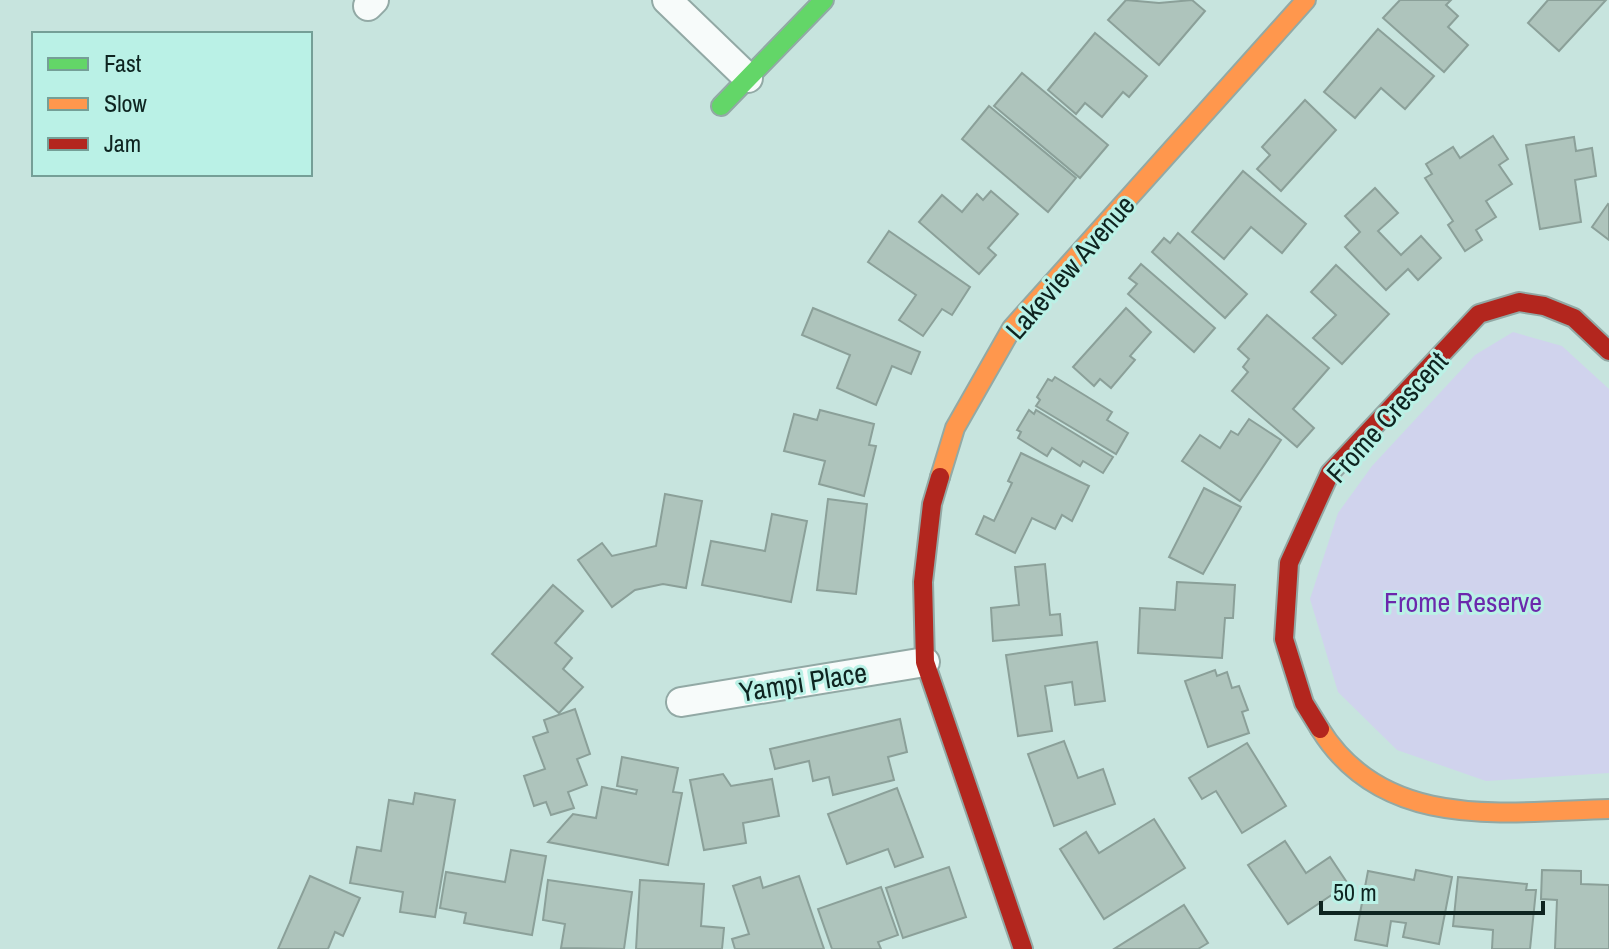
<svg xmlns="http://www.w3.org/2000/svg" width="1609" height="949" viewBox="0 0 1609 949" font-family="'Archivo Narrow',sans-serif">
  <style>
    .green { fill: #d0d3ed }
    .building { fill: #aec4bc; stroke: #8ba099; stroke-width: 2 }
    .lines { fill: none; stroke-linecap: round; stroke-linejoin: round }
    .street-casing { stroke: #92a9a5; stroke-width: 32 }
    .fast-casing { stroke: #92a9a5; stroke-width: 22 }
    .slow-casing { stroke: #92a9a5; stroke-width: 22 }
    .jam-casing { stroke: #92a9a5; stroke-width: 22 }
    .street { stroke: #f7fbfa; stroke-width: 28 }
    .fast { stroke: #63d668; stroke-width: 18 }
    .slow { stroke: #ff974d; stroke-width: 18 }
    .jam { stroke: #b3261e; stroke-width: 18 }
    .labels { text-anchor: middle; stroke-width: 6; stroke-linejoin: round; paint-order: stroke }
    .street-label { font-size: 28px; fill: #0e2420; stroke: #baf1e6 }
    .park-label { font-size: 28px; fill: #6b29ac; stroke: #baf1e6 }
  </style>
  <rect width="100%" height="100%" fill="#c7e4de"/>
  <polygon class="green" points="1513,332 1562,346 1609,389 1609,773 1486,781 1397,750 1338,692 1310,599 1338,513 1372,466 1475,355"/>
  <g class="building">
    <polygon points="1126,0 1159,3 1192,0 1205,11 1159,65 1108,20"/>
    <polygon points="1400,0 1451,0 1446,5 1458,16 1448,27 1468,45 1444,72 1383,18"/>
    <polygon points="1548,0 1606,0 1559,51 1528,23"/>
    <polygon points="1378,29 1434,76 1405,109 1381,88 1355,118 1324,92"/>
    <polygon points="1095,33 1147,76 1129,97 1123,92 1102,117 1085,103 1076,114 1048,90"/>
    <polygon points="1022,73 1108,145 1080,178 994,106"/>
    <polygon points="1305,100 1336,130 1281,191 1257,169 1270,155 1262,147"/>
    <polygon points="989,106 1076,178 1048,212 962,139"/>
    <polygon points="1493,136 1508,159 1499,165 1512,184 1486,201 1496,217 1476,230 1482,240 1465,251 1448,225 1453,221 1425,178 1432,174 1426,164 1453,147 1460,158"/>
    <polygon points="1574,137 1576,151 1592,148 1596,176 1575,180 1581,222 1540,229 1526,145"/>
    <polygon points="1243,171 1306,224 1282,253 1251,227 1224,259 1192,232"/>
    <polygon points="1375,188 1398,213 1378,231 1401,255 1421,236 1441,258 1418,280 1408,269 1386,290 1345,247 1360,232 1345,216"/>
    <polygon points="991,191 1018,214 988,248 996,255 979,274 919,222 942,195 962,212 977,194 983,200"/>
    <polygon points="1608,204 1609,205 1609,240 1592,227"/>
    <polygon points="889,231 970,287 952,315 942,309 923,336 899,320 916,295 868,262"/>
    <polygon points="1178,233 1247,294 1225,318 1152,252 1164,238 1170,243"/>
    <polygon points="1141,264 1215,328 1194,352 1128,294 1137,284 1129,278"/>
    <polygon points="1336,265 1389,314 1342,364 1313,338 1336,315 1311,292"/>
    <polygon points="813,308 920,352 911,374 892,366 876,405 837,388 850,355 802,335"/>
    <polygon points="1126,308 1151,332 1130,356 1135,360 1111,388 1100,379 1094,386 1073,367"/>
    <polygon points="1267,315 1329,368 1293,409 1314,428 1297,447 1232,391 1248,372 1243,367 1249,359 1238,349"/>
    <polygon points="1055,377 1112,412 1107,420 1128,433 1116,454 1036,406 1040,400 1037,397 1048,379 1052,381"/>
    <polygon points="820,410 874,424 869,445 876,446 864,496 819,484 825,461 784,451 794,414 817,420"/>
    <polygon points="1029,410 1034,414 1036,410 1113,457 1103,473 1083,461 1080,466 1052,448 1047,456 1018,438 1021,432 1017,430"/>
    <polygon points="1249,419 1281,440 1240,501 1182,461 1200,435 1220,448 1231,431 1238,435"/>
    <polygon points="1021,453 1089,486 1072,521 1062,515 1055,529 1032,518 1015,553 976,534 984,516 994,521 1012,483 1008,481"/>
    <polygon points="1204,488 1241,507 1203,574 1169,557"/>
    <polygon points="665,494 702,501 686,588 663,584 635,590 612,607 578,560 602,543 612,556 656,546"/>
    <polygon points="828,499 867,504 856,594 817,590"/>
    <polygon points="772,514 807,521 791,602 702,585 711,541 765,551"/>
    <polygon points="1045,564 1050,615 1060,614 1062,635 993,641 991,608 1019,605 1015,567"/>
    <polygon points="1177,582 1235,585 1233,618 1225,618 1222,658 1138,653 1140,608 1175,610"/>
    <polygon points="553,585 583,611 555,643 572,658 563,669 583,687 559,713 492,654"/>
    <polygon points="1097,642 1105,701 1075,705 1072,682 1045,686 1052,731 1018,736 1006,655"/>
    <polygon points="1215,670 1217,676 1227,672 1232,688 1239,686 1248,710 1242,712 1249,733 1208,747 1185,681"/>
    <polygon points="575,709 590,754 577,759 587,785 568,792 574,808 551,815 546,802 534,806 524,776 545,769 533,737 548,732 544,720"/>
    <polygon points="900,719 907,752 888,757 894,780 833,795 829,777 813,781 809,761 775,769 770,749"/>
    <polygon points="1064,741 1078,778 1103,769 1115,804 1054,826 1028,754"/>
    <polygon points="1247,743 1286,806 1242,833 1216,791 1202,799 1189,778"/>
    <polygon points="622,757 678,768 673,792 682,793 668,865 548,842 573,814 596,818 602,787 636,794 637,790 617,786"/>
    <polygon points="723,774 731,786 772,779 779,816 743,823 746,843 704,850 690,780"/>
    <polygon points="897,788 923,857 895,867 888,849 847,864 828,814"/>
    <polygon points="415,793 455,800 435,917 400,912 403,892 350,883 357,847 381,851 389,800 413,804"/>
    <polygon points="1154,819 1185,868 1104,919 1060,849 1086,832 1099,853"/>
    <polygon points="1285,841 1306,873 1330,857 1348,884 1288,924 1248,865"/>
    <polygon points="511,850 546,856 532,935 464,923 466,913 440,908 446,872 505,882"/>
    <polygon points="949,867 966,917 903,938 886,888"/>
    <polygon points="1416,870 1452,877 1439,944 1403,937 1406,923 1391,921 1387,946 1355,940 1368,871 1414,880"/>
    <polygon points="1542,870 1581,871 1581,884 1609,885 1609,949 1555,949 1557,900 1541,899"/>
    <polygon points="310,876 360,898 343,936 335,932 328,949 278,949"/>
    <polygon points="799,876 824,949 735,949 732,939 749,934 733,886 760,877 763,888"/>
    <polygon points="1458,877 1527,884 1526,890 1536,890 1530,949 1492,949 1493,930 1453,926"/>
    <polygon points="548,880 632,892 624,949 561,948 565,924 543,920"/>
    <polygon points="640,880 704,884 701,926 724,928 722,949 636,949"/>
    <polygon points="881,887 898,935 878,942 881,949 832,949 818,909"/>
    <polygon points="1184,905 1208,943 1198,949 1114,949"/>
  </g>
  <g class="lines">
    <g class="street-casing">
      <g id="street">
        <polyline points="667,0 748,78"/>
        <polyline points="368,6 374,0"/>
        <polyline points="681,702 925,662"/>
      </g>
    </g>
    <g class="fast-casing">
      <polyline id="fast" points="721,106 824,0"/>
    </g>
    <g class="slow-casing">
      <g id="slow">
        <polyline points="940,477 955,428 1012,328 1306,0"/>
        <path d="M 1320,729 C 1384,832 1505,812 1609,809"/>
      </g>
    </g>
    <g class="jam-casing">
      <g id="jam">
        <polyline points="940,477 932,504 923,582 925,662 1023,949"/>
        <polyline points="1320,729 1304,703 1284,639 1289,563 1330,473 1479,314 1519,302 1544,306 1574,318 1609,351"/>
      </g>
    </g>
    <use href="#street" class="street"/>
    <use href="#fast" class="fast"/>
    <use href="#slow" class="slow"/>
    <use href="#jam" class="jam"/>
  </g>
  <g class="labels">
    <g class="street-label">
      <text transform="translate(1070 267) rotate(-49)" y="10">Lakeview Avenue</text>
      <text transform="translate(1387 417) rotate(-48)" y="10">Frome Crescent</text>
      <text transform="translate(803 682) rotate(-9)" y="10">Yampi Place</text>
    </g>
    <g class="park-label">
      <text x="1463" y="612">Frome Reserve</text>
    </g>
  </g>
  <rect x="32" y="32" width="280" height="144" fill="#baf1e6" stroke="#759f97" stroke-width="2"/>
  <rect x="48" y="58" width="40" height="12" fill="#63d668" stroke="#759f97" stroke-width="2"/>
  <text x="104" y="72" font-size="24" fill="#0e2420">Fast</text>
  <rect x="48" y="98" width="40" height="12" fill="#ff974d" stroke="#759f97" stroke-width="2"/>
  <text x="104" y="112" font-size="24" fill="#0e2420">Slow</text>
  <rect x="48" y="138" width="40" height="12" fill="#b3261e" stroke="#759f97" stroke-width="2"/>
  <text x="104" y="152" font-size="24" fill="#0e2420">Jam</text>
  <path d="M1321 901v12h222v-12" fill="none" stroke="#0e2420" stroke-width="4"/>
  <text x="1333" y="901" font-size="24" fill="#0e2420" stroke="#baf1e6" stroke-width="6" paint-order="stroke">50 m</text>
</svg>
